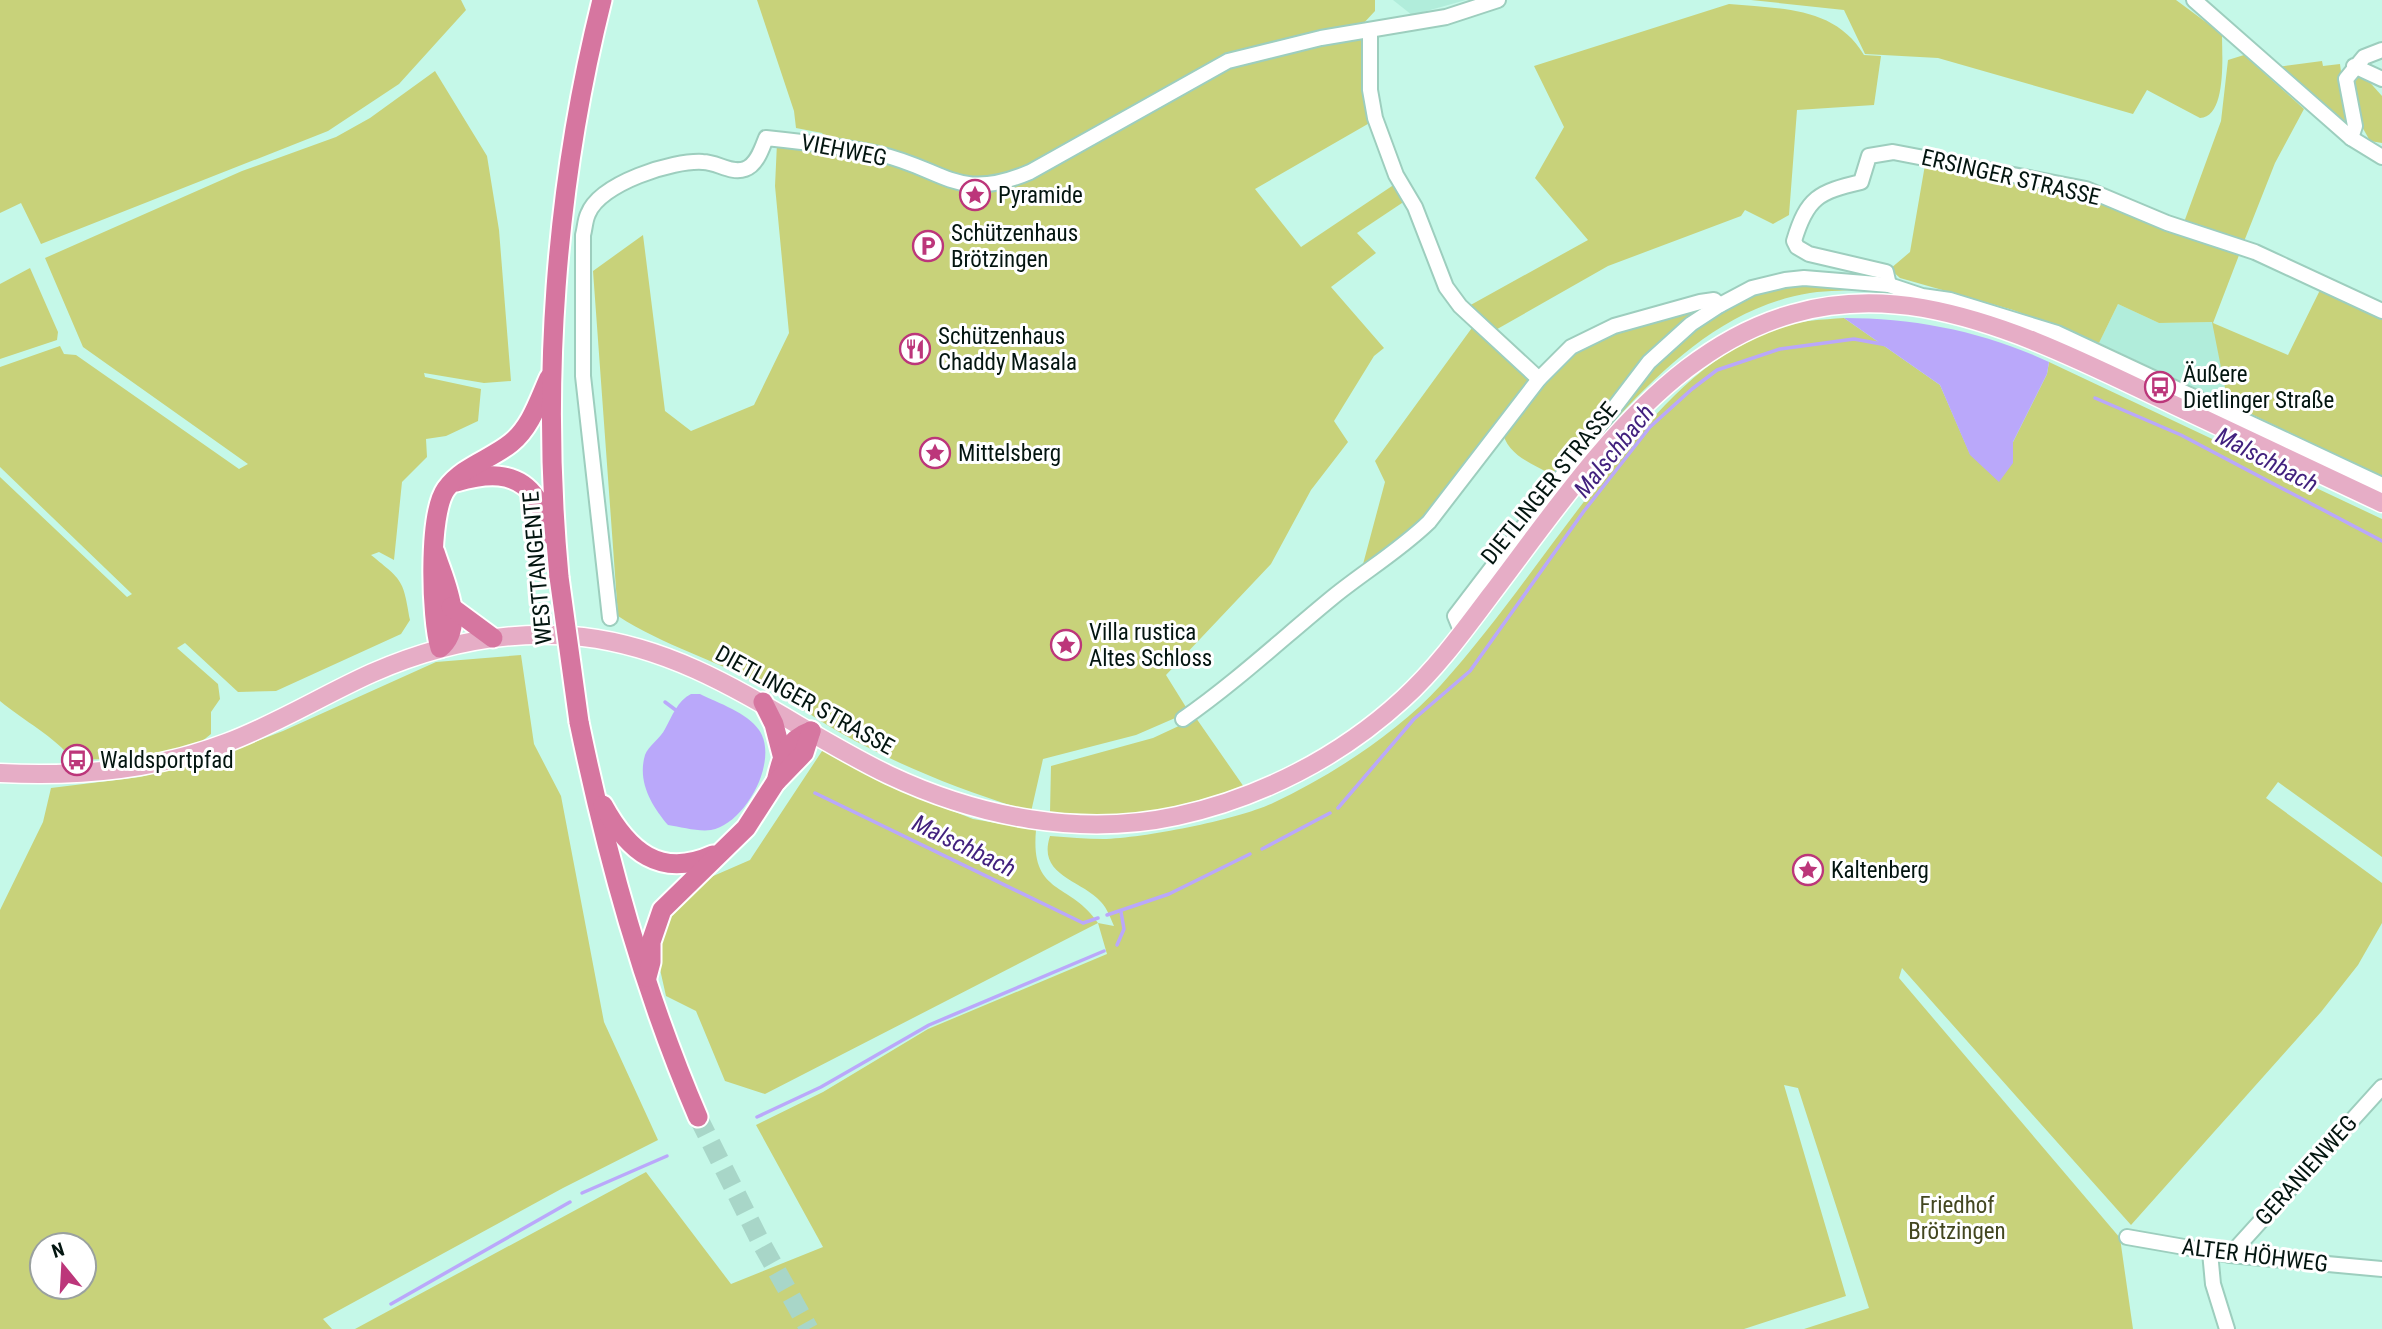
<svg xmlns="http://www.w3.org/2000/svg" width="2382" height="1329" viewBox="0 0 2382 1329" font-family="'Roboto Condensed',sans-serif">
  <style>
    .built { fill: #b1eddb }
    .green { fill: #c8d27a; fill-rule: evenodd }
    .water { fill: #baa8fa }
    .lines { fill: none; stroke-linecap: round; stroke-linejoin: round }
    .stream { stroke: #baa8fa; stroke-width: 3.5 }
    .highway-tunnel { stroke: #a8d6c8; stroke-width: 19; stroke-dasharray: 19 10; stroke-linecap: butt }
    .minor-casing { stroke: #9dcebe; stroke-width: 18 }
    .major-casing { stroke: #fff; stroke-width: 21 }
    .highway-casing { stroke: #fff; stroke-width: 23 }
    .minor { stroke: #fff; stroke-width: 14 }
    .major { stroke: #e6adc6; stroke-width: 18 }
    .highway { stroke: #d676a0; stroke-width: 19 }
    .highway-bridge-casing { stroke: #fff; stroke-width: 23; stroke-linecap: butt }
    .highway-bridge { stroke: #d676a0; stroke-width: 19 }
    .labels { text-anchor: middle; stroke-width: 6; stroke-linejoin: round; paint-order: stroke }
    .street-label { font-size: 23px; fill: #031510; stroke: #fff }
    .poi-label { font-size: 23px; fill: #031510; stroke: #fff; text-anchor: start }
    .park-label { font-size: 23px; fill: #434720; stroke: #fff }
    .water-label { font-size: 24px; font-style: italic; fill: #42217e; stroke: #fff }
  </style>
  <rect width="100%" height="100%" fill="#c5f8e8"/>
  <g class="built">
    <polygon points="1393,0 1466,0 1412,15"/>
    <polygon points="2118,304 2159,323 2213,322 2228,403 2099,343"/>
  </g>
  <g class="green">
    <polygon points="0,0 461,0 466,10 399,84 328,131 41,244 21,203 0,213"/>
    <path d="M 757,0 L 1375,0 L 1375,11 L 1362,25 L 1365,87 L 1373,121 L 1255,189 L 1301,247 L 1398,182 L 1408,199 L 1357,233 L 1376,253 L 1331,287 L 1384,348 L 1374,356 L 1334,421 L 1348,442 L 1311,490 L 1271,564 L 1166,675 L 1189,712 L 1136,735 L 1043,759 L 1031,812 C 964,791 901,767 839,732 C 814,718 792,701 766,687 C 718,661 664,646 618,616 L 593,271 L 643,235 L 665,411 L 691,431 L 754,405 L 789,333 L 775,186 L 777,143 L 837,153 L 822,133 L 796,128 L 794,111 Z"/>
    <path d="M 1751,0 L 2176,0 L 2222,34 C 2222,55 2227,117 2200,118 L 2147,90 L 2133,114 L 1938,58 L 1865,54 L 1844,10 Z"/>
    <path d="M 1729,4 C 1780,9 1835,6 1864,55 L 1881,56 L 1874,105 L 1797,110 L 1789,215 L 1773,224 L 1745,210 L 1741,216 L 1608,266 L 1492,332 L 1467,307 L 1588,240 L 1535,178 L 1564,127 L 1534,66 Z"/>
    <polygon points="2244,55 2304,109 2275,163 2243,244 2183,225 2221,121 2228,60"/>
    <polygon points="2322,61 2323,66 2340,64 2347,118 2344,121 2337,120 2277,67"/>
    <path d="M 435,71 L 487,156 L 499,230 L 511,381 L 484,383 L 424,373 L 425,377 L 481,389 L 478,421 L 446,436 L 426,439 L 427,457 L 402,482 L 394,560 L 379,552 L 371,555 C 403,581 403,579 410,620 L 401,634 L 276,691 L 238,692 L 185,643 L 177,648 L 218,684 L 220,699 L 211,712 L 211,734 C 180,763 113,758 73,760 C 54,736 24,721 0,701 L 0,477 L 127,597 L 132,594 L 0,467 L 0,367 L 60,346 L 64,354 L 76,355 L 239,469 L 248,464 L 83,347 L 45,258 L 242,171 L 336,137 L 370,118 Z"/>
    <polygon points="2358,76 2365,77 2382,96 2382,143 2370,141 2360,123 2353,78"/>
    <polygon points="1926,159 2087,193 2241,250 2213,323 2288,355 2322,286 2382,314 2382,477 2228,403 2212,322 2159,323 2118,304 2099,343 2013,310 1900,278 1890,269 1910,252"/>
    <polygon points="30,268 58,332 57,340 0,359 0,284"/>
    <path d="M 1804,283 L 1868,289 C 1849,291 1829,290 1810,293 C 1731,306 1672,359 1620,415 L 1615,411 C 1653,364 1691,322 1747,296 C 1764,288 1786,287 1804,283 Z"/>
    <path d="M 1707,307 L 1560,473 L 1552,475 C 1531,463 1506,455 1502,429 L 1572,349 L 1619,328 Z"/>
    <path d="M 1844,318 L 1940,385 L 1970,454 L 2013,463 L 2013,442 L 2047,374 L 2049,362 L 2382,519 L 2382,857 L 2278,782 L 2266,798 L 2382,883 L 2382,923 L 2358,965 L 2321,1012 L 2131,1225 L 1902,968 L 1899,978 L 2120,1238 L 2133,1329 L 1804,1329 L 1869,1308 L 1798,1088 L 1784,1085 L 1846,1296 L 1744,1329 L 355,1329 L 646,1172 L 731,1284 L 823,1247 L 756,1125 L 823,1092 L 928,1029 L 1107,954 L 1098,923 L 765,1094 L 725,1081 L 696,1011 L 666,996 L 657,956 L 667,915 L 704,880 L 750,860 L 824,748 L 910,794 L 973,819 L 1036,830 C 1030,896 1070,881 1098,923 L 1114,926 C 1111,919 1107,908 1101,902 C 1080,879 1037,876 1050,836 C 1068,837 1086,839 1103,839 C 1144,838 1236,820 1273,803 C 1332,775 1396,734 1441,685 C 1503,616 1554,537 1613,465 C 1658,410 1703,357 1772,330 C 1795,320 1820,320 1844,318 Z"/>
    <polygon points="1474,325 1527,373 1530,382 1421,527 1362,568 1385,482 1375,461"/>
    <path d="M 521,655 L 534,744 L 561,796 L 604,1022 L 658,1140 L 563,1188 L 323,1319 L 332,1329 L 0,1329 L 0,910 L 43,822 L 51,788 L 140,777 L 216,757 L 283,731 L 436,662 ZM 42,1245 L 84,1245 L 84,1287 L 42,1287 Z"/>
    <path d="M 1196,718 L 1244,787 C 1181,807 1116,824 1050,812 L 1051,766 L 1153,738 Z"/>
  </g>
  <g class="water">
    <path d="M 1844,318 C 1916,318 1985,332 2049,362 L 2047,374 L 2013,442 L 2013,463 L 1999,482 L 1970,455 L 1940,385 Z"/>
    <path d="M 691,694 L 700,694 C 718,703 748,713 759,730 C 780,760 745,824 711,830 C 699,832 681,827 668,825 C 652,806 637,782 645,755 C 648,746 661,738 665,729 C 672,716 678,700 691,694 Z"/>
  </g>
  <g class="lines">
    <g class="stream">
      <polyline points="2095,398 2181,435 2382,541"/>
      <polyline points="665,702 677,711"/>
      <polyline points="815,793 1083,923 1098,918"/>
      <polyline points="1338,808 1414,719 1470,671 1584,511 1650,427 1692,389 1717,370 1780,349 1854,339 1887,345"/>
      <polyline points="1262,849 1330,813"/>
      <polyline points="1107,915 1169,894 1250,854"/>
      <polyline points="1117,945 1124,929 1121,912"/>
      <polyline points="757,1117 821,1087 929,1025 1104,951"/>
      <polyline points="582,1193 667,1156"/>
      <polyline points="391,1304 570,1202"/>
    </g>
    <polyline class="highway-tunnel" points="698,1117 759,1239 809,1329"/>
    <g class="minor-casing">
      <g id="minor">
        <polyline points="2194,0 2351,138 2382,157"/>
        <polyline points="1370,30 1370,90 1375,118 1396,175 1415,207 1446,287 1460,306 1539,379"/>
        <polyline points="2354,66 2382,79"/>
        <polyline points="2351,138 2355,126 2346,79 2364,57 2382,50"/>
        <path d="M 1889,285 L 1886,272 L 1809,254 L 1797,247 L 1794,241 C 1807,197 1819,192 1861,182 L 1869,156 L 1893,152 L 2086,189 L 2167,223 L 2255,252 L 2382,311"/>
        <path d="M 610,618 L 583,376 L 583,235 C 585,228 585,220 588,214 C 600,183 673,160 703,162 C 717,162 731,174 745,169 C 757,165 762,148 766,138 C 804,142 842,146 879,154 C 945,169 957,203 1030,172 L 1228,61 L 1321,38 L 1446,17 L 1498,0"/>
        <polyline points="1462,633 1455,616 1649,362 1691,324 1720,305 1752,288 1785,280 1804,278 1889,285 1922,296 1950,300 2057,333 2382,485"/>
        <path d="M 1183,719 C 1236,682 1283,638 1333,597 C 1365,571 1399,551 1429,522 L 1539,379 L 1571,347 L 1614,326 L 1700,302 L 1714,300 L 1720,305"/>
        <polyline points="2127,1237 2230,1255 2382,1269"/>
        <polyline points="2210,1252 2213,1284 2227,1329"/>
        <polyline points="2230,1255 2382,1087"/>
      </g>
    </g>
    <g class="major-casing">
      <path id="major" d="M 0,773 C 75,777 155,770 226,743 C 277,724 323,695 372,673 C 438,644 510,629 583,637 C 702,651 785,725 889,775 C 978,817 1080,837 1177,816 C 1260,798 1340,757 1403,699 C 1436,669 1463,632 1490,596 C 1601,450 1710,272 1923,308 C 2012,324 2093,367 2174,405 C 2243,438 2313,470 2382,503"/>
    </g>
    <g class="highway-casing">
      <g id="highway">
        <path d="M 456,482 C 484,474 516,469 536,498 C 543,508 544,522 548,534"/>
        <path d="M 435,552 C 444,581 467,625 440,648 C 431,618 428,514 446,489 C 463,466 490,460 511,443 C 531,427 539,400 549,378"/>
        <path d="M 559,577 C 541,384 555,187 602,0"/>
        <polyline points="451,607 493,638"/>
        <polyline points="763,702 774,724 782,755"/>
        <path d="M 579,722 C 607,857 643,989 698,1117"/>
        <path d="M 776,782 C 781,759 786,740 811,731"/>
        <path d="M 603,805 C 628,851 660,879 713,855"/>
        <polyline points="647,977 651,962 651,942 662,910 746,828 775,783 804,753 811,731"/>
      </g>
    </g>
    <use href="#minor" class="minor"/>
    <use href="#major" class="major"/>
    <use href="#highway" class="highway"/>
    <g class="highway-bridge-casing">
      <polyline id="highway-bridge" points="559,577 579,722"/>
    </g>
    <use href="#highway-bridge" class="highway-bridge"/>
  </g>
  <defs>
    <g id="sight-ring" transform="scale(1.575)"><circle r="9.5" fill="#fff" stroke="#bc367a" stroke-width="1.5"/><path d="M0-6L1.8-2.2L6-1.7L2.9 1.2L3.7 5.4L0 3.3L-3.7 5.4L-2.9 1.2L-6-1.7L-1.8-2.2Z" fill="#bc367a"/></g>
    <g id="parking-ring" transform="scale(1.575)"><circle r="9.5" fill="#fff" stroke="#bc367a" stroke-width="1.5"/><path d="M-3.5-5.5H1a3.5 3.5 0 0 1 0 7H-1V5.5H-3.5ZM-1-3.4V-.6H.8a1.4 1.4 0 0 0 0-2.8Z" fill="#bc367a"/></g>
    <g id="restaurant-ring" transform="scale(1.575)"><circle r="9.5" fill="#fff" stroke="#bc367a" stroke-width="1.5"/><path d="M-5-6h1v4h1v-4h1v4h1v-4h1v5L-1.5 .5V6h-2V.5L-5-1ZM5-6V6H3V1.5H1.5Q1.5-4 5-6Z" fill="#bc367a"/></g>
    <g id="bus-ring" transform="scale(1.575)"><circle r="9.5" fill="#fff" stroke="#bc367a" stroke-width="1.5"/><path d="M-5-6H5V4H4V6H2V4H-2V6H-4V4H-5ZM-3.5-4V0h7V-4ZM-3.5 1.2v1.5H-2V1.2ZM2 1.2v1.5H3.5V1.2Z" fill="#bc367a"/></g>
  </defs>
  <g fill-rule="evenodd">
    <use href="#sight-ring" x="975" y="195"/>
    <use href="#parking-ring" x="928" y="246"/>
    <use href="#restaurant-ring" x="915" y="349"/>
    <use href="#bus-ring" x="2160" y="387"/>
    <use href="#sight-ring" x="935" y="453"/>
    <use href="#sight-ring" x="1066" y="645"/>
    <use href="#bus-ring" x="77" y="760"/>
    <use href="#sight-ring" x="1808" y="870"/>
  </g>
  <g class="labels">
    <g class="street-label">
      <text transform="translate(844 150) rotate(11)" y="8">VIEHWEG</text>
      <text transform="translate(2011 177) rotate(13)" y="8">ERSINGER STRASSE</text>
      <text transform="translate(1549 483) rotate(-51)" y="8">DIETLINGER STRASSE</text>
      <text transform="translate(537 568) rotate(-95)" y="8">WESTTANGENTE</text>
      <text transform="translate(805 700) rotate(29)" y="8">DIETLINGER STRASSE</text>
      <text transform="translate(2306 1170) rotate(-48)" y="8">GERANIENWEG</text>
      <text transform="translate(2255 1255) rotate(7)" y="8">ALTER HÖHWEG</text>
    </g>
    <g class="poi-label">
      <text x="998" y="203">Pyramide</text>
      <text x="951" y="241">Schützenhaus<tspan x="951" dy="26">Brötzingen</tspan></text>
      <text x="938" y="344">Schützenhaus<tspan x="938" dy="26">Chaddy Masala</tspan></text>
      <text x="2183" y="382">Äußere<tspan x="2183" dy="26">Dietlinger Straße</tspan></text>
      <text x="958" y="461">Mittelsberg</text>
      <text x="1089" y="640">Villa rustica<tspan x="1089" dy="26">Altes Schloss</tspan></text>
      <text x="100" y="768">Waldsportpfad</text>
      <text x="1831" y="878">Kaltenberg</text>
    </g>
    <g class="park-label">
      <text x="1957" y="1213">Friedhof<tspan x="1957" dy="26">Brötzingen</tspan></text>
    </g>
    <g class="water-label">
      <text transform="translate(1614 451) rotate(-51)" y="8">Malschbach</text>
      <text transform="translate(2267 460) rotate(28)" y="8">Malschbach</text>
      <text transform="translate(964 846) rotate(26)" y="8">Malschbach</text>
    </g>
  </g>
  <g transform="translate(63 1266) rotate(342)"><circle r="33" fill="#ffffff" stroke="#9aa19f" stroke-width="2"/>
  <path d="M0-5L12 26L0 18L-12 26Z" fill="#bc367a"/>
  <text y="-10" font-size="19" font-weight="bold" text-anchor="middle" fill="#031510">N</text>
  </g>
</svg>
